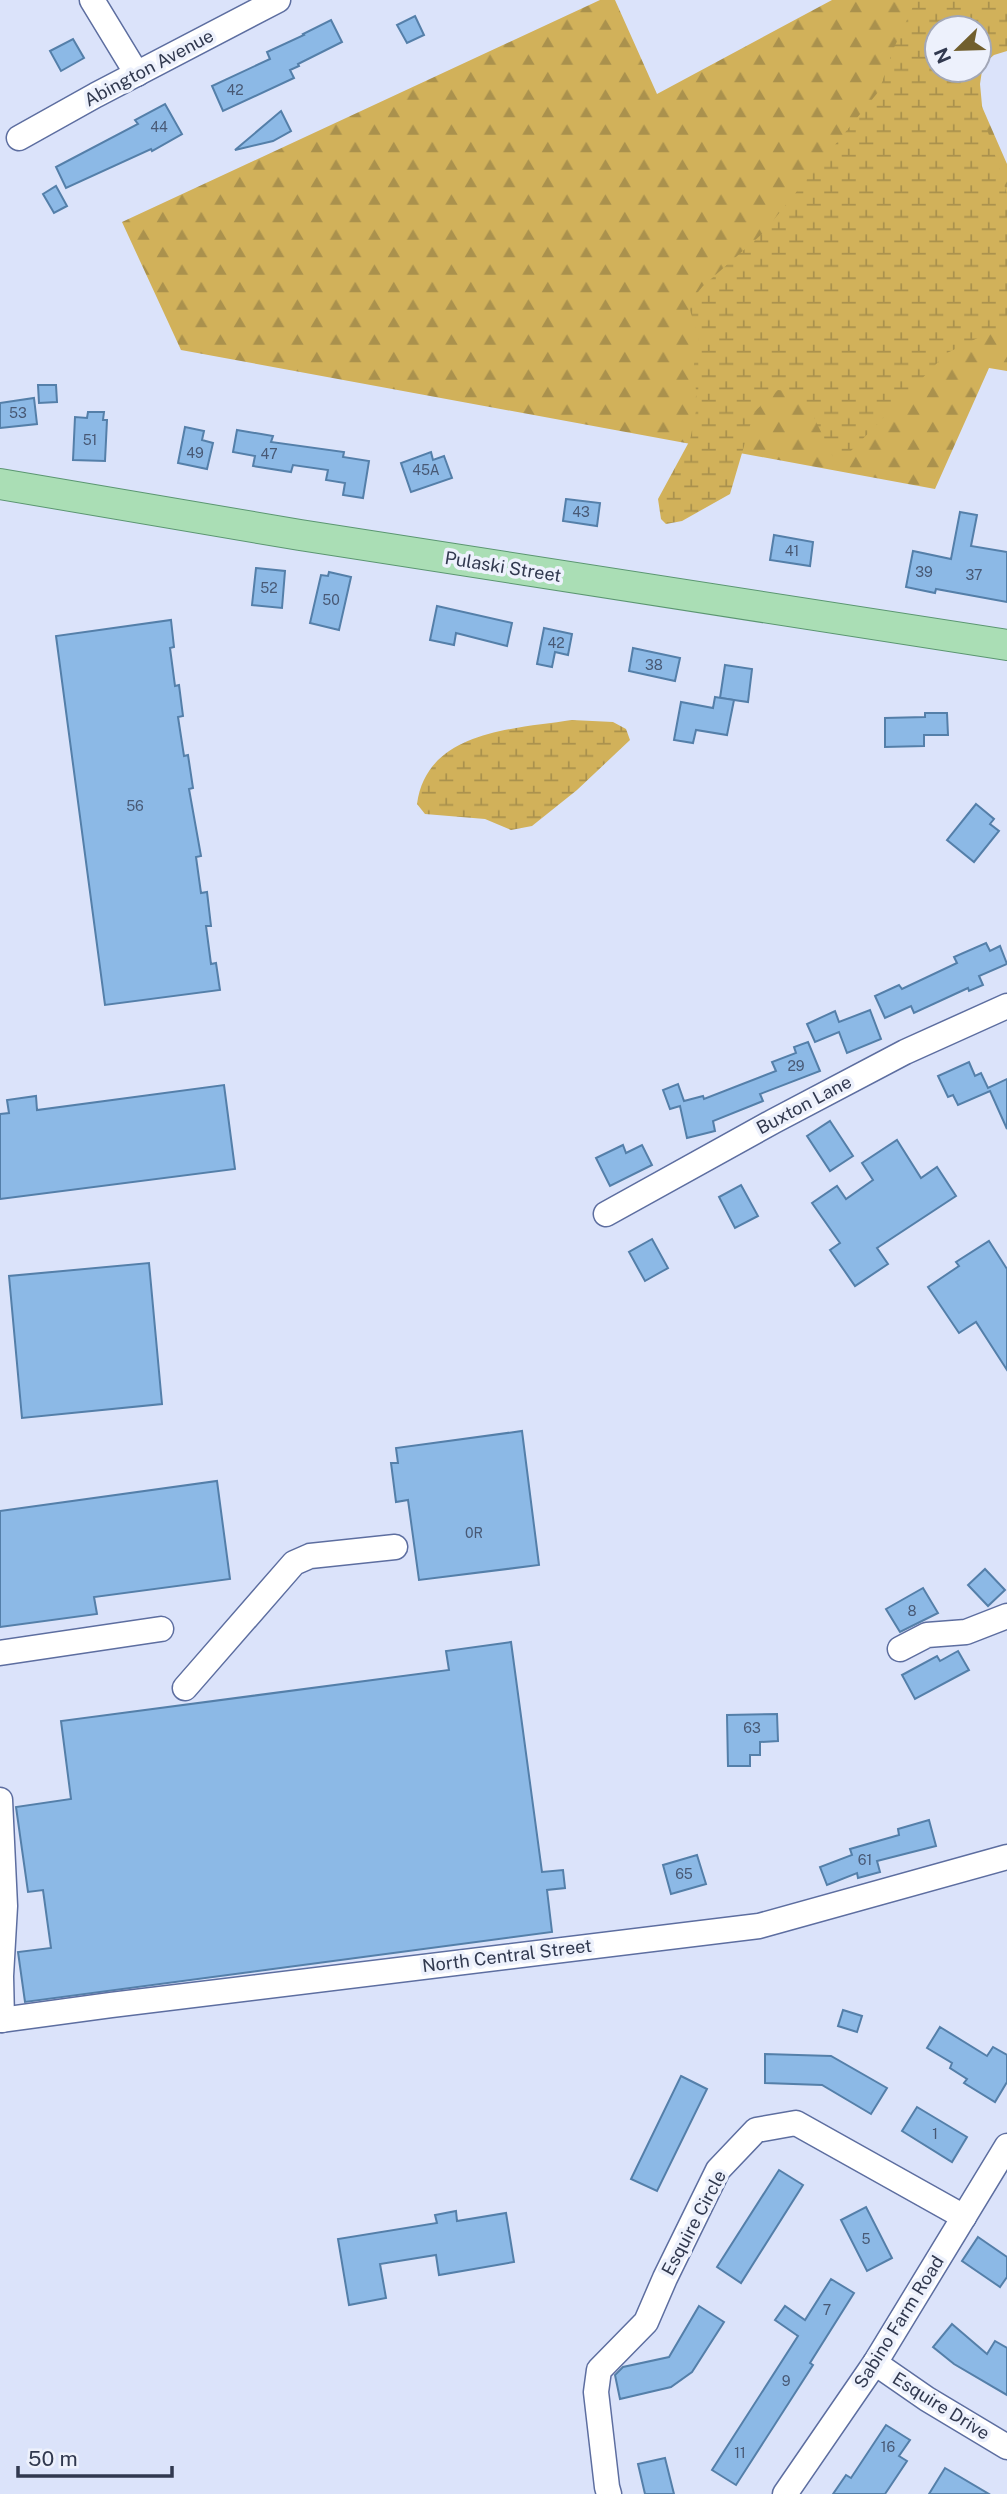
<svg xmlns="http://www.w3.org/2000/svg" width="1007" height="2494" viewBox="0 0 1007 2494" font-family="'Public Sans',sans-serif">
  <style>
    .forest { fill: url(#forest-firs) }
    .wetland { fill: url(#wetland-marsh); fill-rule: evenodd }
    .building { fill: #8cb9e6; stroke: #547fa9; stroke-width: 2 }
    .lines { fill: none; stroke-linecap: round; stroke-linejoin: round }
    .minor-casing { stroke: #5d6ea0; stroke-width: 27 }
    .major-casing { stroke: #5b9671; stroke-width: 32 }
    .minor { stroke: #fff; stroke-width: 24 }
    .major { stroke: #aadeb5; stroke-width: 30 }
    .labels { text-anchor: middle; stroke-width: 7; stroke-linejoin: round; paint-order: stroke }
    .number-label { font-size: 14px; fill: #485975 }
    .street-label { font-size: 18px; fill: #31394f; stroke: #edf1fc }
  </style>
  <defs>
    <pattern id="forest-firs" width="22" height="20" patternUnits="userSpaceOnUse" patternTransform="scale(1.75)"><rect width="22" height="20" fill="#d1b15a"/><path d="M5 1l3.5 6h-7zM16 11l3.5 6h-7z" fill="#aa914d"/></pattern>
    <pattern id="wetland-marsh" width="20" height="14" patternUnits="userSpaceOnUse" patternTransform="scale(1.75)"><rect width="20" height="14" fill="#d1b15a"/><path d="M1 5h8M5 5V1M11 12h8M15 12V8" fill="none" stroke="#aa914d"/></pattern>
  </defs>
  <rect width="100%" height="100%" fill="#dbe3fa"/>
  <polygon class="forest" points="600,0 615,0 657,94 832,0 1007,0 979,28 937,28 937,70 966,70 1007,164 1007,371 989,368 935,489 181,350 122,222"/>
  <g class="wetland">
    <path d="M 916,0 L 1007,0 L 1007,51 L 994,55 L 983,64 L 980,84 L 983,116 L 1007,194 L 1007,330 L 990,332 L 947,353 L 844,458 L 835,460 L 833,457 L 810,409 L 794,392 L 778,390 L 754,412 L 730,494 L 682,521 L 666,524 L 661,519 L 658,499 L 690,440 L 697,406 L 694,364 L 699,339 L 688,304 L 703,286 L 762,234 L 879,91 L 893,50 ZM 979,28 L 979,70 L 937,70 L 937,28 Z"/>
    <path d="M 572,720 L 613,722 L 626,729 L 630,740 L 577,790 L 532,826 L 511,830 L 485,819 L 425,814 L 417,804 C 427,730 514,729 572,720 Z"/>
  </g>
  <g class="building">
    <polygon points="415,16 424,35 407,43 397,25"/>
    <polygon points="331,20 342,42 298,64 299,66 290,70 294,78 223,111 212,86 270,59 267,52 304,35 303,34"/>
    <polygon points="73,39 84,58 61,71 50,51"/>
    <polygon points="165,104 182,134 152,151 151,149 66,188 56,167 138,124 135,120"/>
    <polygon points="281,111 291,131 273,141 235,150"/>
    <polygon points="56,186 67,206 54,213 43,194"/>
    <polygon points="38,385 56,385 57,402 39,403"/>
    <polygon points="34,398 37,424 0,428 0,403"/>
    <polygon points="88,412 104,412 103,420 107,420 105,461 73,460 75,417 87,418"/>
    <polygon points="185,427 204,431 202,440 213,443 207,469 178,463"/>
    <polygon points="237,430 273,436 271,442 344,452 343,457 369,461 363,498 343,495 345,483 326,480 328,470 293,465 291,472 253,466 255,456 233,452"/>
    <polygon points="431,452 433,460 444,456 452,478 411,492 401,463"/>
    <polygon points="566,499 600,503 597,526 563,521"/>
    <polygon points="960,512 977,515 971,546 1007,552 1007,602 936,589 935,593 906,587 913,551 951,559"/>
    <polygon points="774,535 813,542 810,566 770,560"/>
    <polygon points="256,568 285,571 282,608 252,605"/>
    <polygon points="329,572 351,577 339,630 310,623 321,575 328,576"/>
    <polygon points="437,606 512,623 507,646 456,633 454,645 430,640"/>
    <polygon points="171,620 174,647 170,648 175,686 179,685 183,716 178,717 184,756 188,755 193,788 189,789 201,856 196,857 201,893 207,892 211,926 206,926 211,964 216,963 220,990 105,1005 56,636"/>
    <polygon points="544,628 572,634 568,655 555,652 552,667 537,664"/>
    <polygon points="633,648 680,658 675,681 629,671"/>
    <polygon points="725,665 752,669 748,702 720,698"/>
    <polygon points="715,697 734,700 727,735 696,730 693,743 674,740 681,702 713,708"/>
    <polygon points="925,713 947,713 948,735 924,735 924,746 885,747 885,718 925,717"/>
    <polygon points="976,804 994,819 990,824 999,831 974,862 947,840"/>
    <polygon points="986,943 990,951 1000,946 1007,964 979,976 983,985 969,991 968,988 914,1013 911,1006 885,1018 875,996 899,985 902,989 957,963 954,957"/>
    <polygon points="870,1010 881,1039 847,1053 839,1032 815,1042 807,1024 835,1011 839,1022"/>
    <polygon points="808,1042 820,1071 760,1094 763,1101 713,1121 715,1131 687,1138 680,1106 670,1109 663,1090 678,1084 684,1101 703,1096 704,1099 776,1071 772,1062 796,1053 794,1047"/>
    <polygon points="969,1062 975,1076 981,1073 988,1088 1007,1079 1007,1129 990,1091 958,1105 953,1095 948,1097 938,1076"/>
    <polygon points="224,1085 235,1169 0,1199 0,1114 9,1113 7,1100 36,1096 37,1110"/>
    <polygon points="830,1121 853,1156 830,1171 807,1136"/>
    <polygon points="897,1140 921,1178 937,1167 956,1196 877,1248 888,1264 855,1286 830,1250 840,1243 812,1203 837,1186 846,1199 873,1180 862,1163"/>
    <polygon points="623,1145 626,1153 642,1145 652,1165 610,1186 596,1158"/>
    <polygon points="741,1185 758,1216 735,1228 719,1197"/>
    <polygon points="652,1239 668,1268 645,1281 629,1252"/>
    <polygon points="989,1241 1007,1269 1007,1370 976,1322 959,1333 928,1287 959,1266 956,1262"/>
    <polygon points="149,1263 162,1404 22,1418 9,1276"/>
    <polygon points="522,1431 539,1565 419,1580 408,1500 396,1502 391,1463 398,1463 396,1448"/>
    <polygon points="217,1481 230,1579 94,1597 97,1614 0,1627 0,1511"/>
    <polygon points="985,1569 1005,1590 988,1606 968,1585"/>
    <polygon points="923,1588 938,1613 900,1632 886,1609"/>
    <polygon points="511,1642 542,1872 563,1870 565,1888 547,1890 552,1932 25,2002 18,1952 51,1948 43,1890 28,1892 16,1807 71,1799 61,1721 449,1670 446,1651"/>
    <polygon points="958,1651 969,1670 915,1699 902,1675 937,1656 940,1661"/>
    <polygon points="777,1714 778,1741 760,1742 760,1755 750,1755 750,1766 728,1766 727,1715"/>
    <polygon points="929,1820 936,1846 877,1861 880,1872 858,1878 857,1873 827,1885 820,1867 852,1855 850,1849 899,1835 898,1829"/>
    <polygon points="697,1855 706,1884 671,1894 663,1865"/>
    <polygon points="843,2010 862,2016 857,2032 838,2026"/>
    <polygon points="940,2027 987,2056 993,2047 1007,2055 1007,2082 995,2102 964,2083 967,2079 950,2068 952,2063 927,2048"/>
    <polygon points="765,2054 831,2056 887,2088 871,2114 822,2085 765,2083"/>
    <polygon points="681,2076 707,2089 657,2191 631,2179"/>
    <polygon points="917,2107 967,2137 952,2162 902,2131"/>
    <polygon points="779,2170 803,2185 741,2283 717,2267"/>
    <polygon points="866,2207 892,2258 867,2271 841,2220"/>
    <polygon points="456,2211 457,2221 506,2213 514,2262 439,2275 436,2255 380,2264 386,2298 349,2305 338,2239 437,2223 435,2215"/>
    <polygon points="978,2237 1007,2257 1007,2277 1000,2287 962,2261"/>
    <polygon points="831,2279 854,2293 810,2363 813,2365 736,2485 712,2470 798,2336 775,2320 785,2306 805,2320"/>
    <polygon points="699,2306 724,2322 692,2372 671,2387 620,2399 615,2375 623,2367 669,2357"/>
    <polygon points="952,2324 987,2354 995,2341 1007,2348 1007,2395 954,2364 933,2347"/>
    <polygon points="886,2425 910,2440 899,2456 907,2461 885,2494 833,2494 846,2475 851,2478"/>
    <polygon points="665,2458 674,2494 645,2494 638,2464"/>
    <polygon points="945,2468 989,2494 929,2494"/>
  </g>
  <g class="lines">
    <g class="minor-casing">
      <g id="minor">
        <polyline points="92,0 137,74"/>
        <polyline points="19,138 96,95 278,0"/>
        <polyline points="606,1214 774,1121 905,1052 1007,1006"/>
        <polyline points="900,1649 927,1635 966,1632 1007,1616"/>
        <polyline points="0,1653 161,1629"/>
        <polyline points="185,1688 294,1563 310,1556 395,1547"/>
        <polyline points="0,1800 5,1906 1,1976 2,2020"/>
        <polyline points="0,2020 111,2005 759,1926 1007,1857"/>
        <polyline points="875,2363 927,2399 1007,2447"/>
        <polyline points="609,2494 607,2487 596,2392 599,2370 646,2322 665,2278 718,2170 756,2130 796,2123 964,2217"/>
        <polyline points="785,2494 875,2363 1007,2146"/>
      </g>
    </g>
    <g class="major-casing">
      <polyline id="major" points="0,484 300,535 1007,645"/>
    </g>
    <use href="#minor" class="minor"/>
    <use href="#major" class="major"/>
  </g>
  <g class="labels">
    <g class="number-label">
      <text x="235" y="95">42</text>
      <text x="159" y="132">44</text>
      <text x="18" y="418">53</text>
      <text x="90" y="445">51</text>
      <text x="195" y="458">49</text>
      <text x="269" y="459">47</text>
      <text x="426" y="475">45A</text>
      <text x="581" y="517">43</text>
      <text x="792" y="556">41</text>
      <text x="924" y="577">39</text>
      <text x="974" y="580">37</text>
      <text x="269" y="593">52</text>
      <text x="331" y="605">50</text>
      <text x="556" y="648">42</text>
      <text x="654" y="670">38</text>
      <text x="135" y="811">56</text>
      <text x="796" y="1071">29</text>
      <text x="474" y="1538">0R</text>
      <text x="912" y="1616">8</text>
      <text x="752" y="1733">63</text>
      <text x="865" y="1865">61</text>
      <text x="684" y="1879">65</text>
      <text x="935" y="2139">1</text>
      <text x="866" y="2244">5</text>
      <text x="827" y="2315">7</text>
      <text x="786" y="2386">9</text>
      <text x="888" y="2452">16</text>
      <text x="740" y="2458">11</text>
    </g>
    <g class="street-label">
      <text transform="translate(149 68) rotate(-28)" y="6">Abington Avenue</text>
      <text transform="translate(503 567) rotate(9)" y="6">Pulaski Street</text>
      <text transform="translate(804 1105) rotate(-28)" y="6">Buxton Lane</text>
      <text transform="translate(507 1956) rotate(-7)" y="6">North Central Street</text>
      <text transform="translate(694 2223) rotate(-62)" y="6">Esquire Circle</text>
      <text transform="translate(899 2322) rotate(-58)" y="6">Sabino Farm Road</text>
      <text transform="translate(941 2406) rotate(32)" y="6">Esquire Drive</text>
    </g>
  </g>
  <g transform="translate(958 49) rotate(247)"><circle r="33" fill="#edf1fc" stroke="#a2a7b7" stroke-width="2"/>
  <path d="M0-5L12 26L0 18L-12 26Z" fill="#715f2d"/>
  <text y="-10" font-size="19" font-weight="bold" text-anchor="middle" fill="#31394f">N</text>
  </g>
  <path d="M18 2466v10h154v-10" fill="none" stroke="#31394f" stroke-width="3.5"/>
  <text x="28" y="2466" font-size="21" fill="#31394f" stroke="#edf1fc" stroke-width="5" paint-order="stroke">50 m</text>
</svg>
